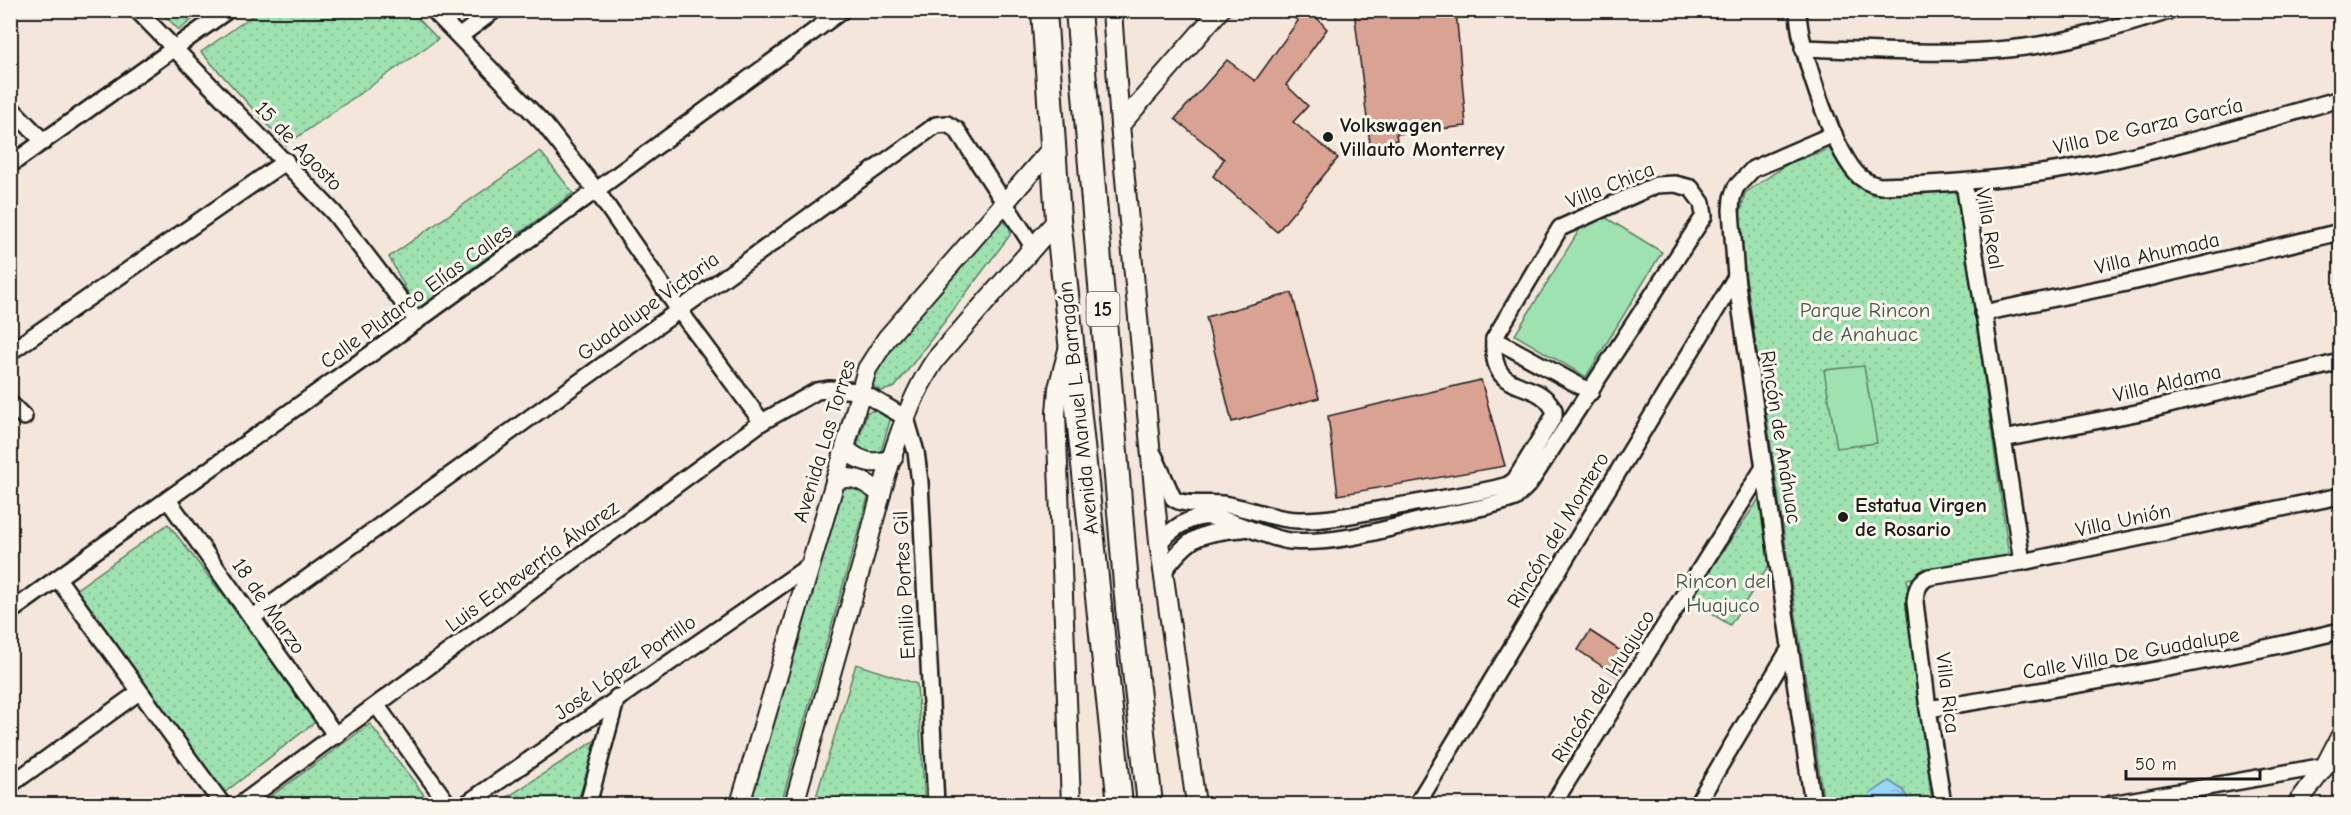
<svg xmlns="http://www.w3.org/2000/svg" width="2351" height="815" viewBox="0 0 2351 815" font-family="'Comic Neue',sans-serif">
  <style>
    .green { fill: url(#green-dots); stroke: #5c7f66; stroke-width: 1.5 }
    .pitch { fill: #9de2af; stroke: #5c7f66; stroke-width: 1.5 }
    .water { fill: url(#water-ripples); stroke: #678aa1; stroke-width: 1.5 }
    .building { fill: #daa293; stroke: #1c1c1c; stroke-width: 1.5 }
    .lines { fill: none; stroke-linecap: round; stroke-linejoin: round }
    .minor-casing { stroke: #1c1c1c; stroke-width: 20 }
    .tertiary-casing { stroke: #1c1c1c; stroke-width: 22 }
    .trunk-casing { stroke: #1c1c1c; stroke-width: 28 }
    .minor { stroke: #fbf7ec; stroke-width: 15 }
    .tertiary { stroke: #fbf7ec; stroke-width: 18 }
    .trunk { stroke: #fbf7ec; stroke-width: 24 }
    .poi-dot { fill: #1c1c1c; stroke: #fbf7ec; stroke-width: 2 }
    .labels { text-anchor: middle; stroke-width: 6; stroke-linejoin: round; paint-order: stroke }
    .shield { fill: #fbf7ec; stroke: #5f5e5a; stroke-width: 1.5 }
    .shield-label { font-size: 20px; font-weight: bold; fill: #1c1c1c }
    .poi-label { font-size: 21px; font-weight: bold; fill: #1c1c1c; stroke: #fbf7ec; text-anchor: start }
    .street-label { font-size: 21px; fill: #1c1c1c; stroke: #fbf7ec }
    .park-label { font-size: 21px; fill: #435748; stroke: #fbf7ec }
  </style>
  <defs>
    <pattern id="green-dots" width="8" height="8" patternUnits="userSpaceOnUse" patternTransform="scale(1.5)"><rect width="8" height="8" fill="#9de2af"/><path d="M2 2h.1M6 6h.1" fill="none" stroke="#87c196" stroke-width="1.8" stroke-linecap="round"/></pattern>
    <pattern id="water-ripples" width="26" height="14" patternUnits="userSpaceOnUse" patternTransform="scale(1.5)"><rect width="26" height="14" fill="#99d4f9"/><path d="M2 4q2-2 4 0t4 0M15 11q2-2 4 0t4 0" fill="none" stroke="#83b5d5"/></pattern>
  </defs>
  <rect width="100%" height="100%" fill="#f4e6da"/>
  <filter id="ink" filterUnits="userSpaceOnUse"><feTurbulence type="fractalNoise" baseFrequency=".0167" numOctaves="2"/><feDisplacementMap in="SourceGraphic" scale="12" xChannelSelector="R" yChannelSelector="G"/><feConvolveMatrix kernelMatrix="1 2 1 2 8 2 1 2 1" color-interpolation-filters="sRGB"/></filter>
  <g filter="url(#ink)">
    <g class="green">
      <polygon points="160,11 203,11 179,30"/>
      <polygon points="259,11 411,11 438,39 286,145 201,52"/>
      <polygon points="1829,149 1871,195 1958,191 2009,556 1907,579 1932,804 1824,804 1738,224 1745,193 1789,163"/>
      <polygon points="540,151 573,193 417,310 389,257"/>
      <polygon points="1002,220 1010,228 1010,235 895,387 882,391 875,388 871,380 884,351 995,221"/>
      <polygon points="876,410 884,414 890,420 880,455 866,456 857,447 867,412"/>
      <polygon points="849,485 866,492 868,497 781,804 750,804 839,491"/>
      <polygon points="1759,499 1771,563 1730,625 1689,600"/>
      <polygon points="168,524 319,719 224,793 74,591"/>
      <polygon points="856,664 917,684 925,804 814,804"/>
      <polygon points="370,724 431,804 260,804"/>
      <polygon points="597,739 577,804 497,804"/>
    </g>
    <g class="pitch">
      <polygon points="1603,216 1662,252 1586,377 1515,335 1581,227"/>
      <polygon points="1864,366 1877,443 1837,448 1824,370"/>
    </g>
    <polygon class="water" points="1889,781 1903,790 1908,799 1906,804 1872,804 1870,794"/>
    <g class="building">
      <polygon points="1283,10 1323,10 1317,18 1327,29 1286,85 1308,106 1293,122 1338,158 1277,232 1213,176 1224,159 1175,119 1227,60 1255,81 1298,21"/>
      <polygon points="1354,10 1456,10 1466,126 1396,134 1397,140 1370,144"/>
      <polygon points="1292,293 1319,398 1232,422 1206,317"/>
      <polygon points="1481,380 1505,466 1338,495 1328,416"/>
      <polygon points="1590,631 1630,657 1617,676 1578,650"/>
    </g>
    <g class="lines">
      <g class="minor-casing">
        <g id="minor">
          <polyline points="137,10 334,213 417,321"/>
          <polyline points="433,10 544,124 596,190 679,310 762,422"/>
          <path d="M 1798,10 C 1798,46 1832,146 1856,173 C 1862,180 1870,184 1880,186 C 1951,184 2023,178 2093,164 C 2177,147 2259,122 2340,99"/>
          <polyline points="460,36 495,10"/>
          <path d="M 1803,48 C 1871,50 1940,56 2008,49 C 2063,44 2119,27 2172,10"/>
          <polyline points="10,107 44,142"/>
          <polyline points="10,165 228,10"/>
          <polyline points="1964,183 2022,562"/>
          <polyline points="1983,313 2136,281 2340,232"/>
          <polyline points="1494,339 1591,392"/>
          <polyline points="10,352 286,161"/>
          <polyline points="10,403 24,417"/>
          <polyline points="2003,439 2141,412 2340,362"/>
          <path d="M 1154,455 L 1173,498 C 1184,507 1206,502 1222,504 C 1247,507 1271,519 1297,520 C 1334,521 1373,510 1410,504 C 1442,498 1477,494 1508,485 L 1515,480 L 1554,416 L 1554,410 C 1536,374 1490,401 1494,339 L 1560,228 L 1656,185 L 1675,184 L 1691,188 L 1702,203 L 1704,216 L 1529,484 L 1515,498 C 1488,508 1458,512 1430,518 C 1385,529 1336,545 1290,541 C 1263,538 1224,514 1202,517 C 1185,519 1171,531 1159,542"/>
          <polyline points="168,500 336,736"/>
          <path d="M 1163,572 C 1189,537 1199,532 1243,529"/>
          <polyline points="58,579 222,804"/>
          <polyline points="10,612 417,321 843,10"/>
          <polyline points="252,618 936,125 947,124 957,130 1034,248"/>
          <polyline points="377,706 448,804"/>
          <path d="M 1928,709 C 2067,687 2203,664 2340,631"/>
          <polyline points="10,785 139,692"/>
          <polyline points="241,804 762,422 817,391 830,389 860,391 906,418 916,452 920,482 936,804"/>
          <polyline points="466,804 809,566"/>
          <polyline points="588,804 617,697"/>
          <polyline points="1417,804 1736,277"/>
          <polyline points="1553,804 1764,467"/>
          <polyline points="1697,804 1790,648"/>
          <polyline points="1813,804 1736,277 1731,210 1732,198 1736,187 1753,169 1834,134"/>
          <path d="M 1943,804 L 1928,709 L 1915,602 C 1916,591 1918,582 1929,577 L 2022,562 L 2340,496"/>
          <polyline points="2111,804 2325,766"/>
        </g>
      </g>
      <g class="tertiary-casing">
        <g id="tertiary">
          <polyline points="1112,10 1120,125 1159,542 1196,804"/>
          <polyline points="1120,125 1220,10"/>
          <polyline points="1068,350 1058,388 1056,413 1071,804"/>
          <path d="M 845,448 C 859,463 876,466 893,458"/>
          <path d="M 835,480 C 855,474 866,482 881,494"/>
          <polyline points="740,804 845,448 867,369 887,338 1053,147"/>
          <path d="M 794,804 C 818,720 842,635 866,550 C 882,490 901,409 936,359 L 1058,219"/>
          <polyline points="2297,804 2325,766 2340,737"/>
        </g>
      </g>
      <g class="trunk-casing">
        <g id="trunk">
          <polyline points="1044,10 1058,219 1120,804"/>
          <polyline points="1078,10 1128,608 1150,804"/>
        </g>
      </g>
      <use href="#minor" class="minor"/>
      <use href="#tertiary" class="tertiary"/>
      <use href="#trunk" class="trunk"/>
    </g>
  </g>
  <g class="poi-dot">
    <circle cx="1328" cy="137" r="6"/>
    <circle cx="1843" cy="517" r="6"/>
  </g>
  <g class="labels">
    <rect class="shield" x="1086.5" y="292" width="33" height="34" rx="4.5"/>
    <g class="shield-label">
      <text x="1103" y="316">15</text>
    </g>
    <g class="poi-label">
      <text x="1340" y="132">Volkswagen<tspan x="1340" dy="24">Villauto Monterrey</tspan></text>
      <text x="1855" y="512">Estatua Virgen<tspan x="1855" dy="24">de Rosario</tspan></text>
    </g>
    <g class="street-label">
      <text transform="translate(2148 126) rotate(-13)" y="7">Villa De Garza García</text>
      <text transform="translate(299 146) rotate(46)" y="7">15 de Agosto</text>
      <text transform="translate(1610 185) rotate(-22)" y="7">Villa Chica</text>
      <text transform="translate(1990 229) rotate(80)" y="7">Villa Real</text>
      <text transform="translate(2157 253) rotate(-13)" y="7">Villa Ahumada</text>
      <text transform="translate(416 296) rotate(-36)" y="7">Calle Plutarco Elías Calles</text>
      <text transform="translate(648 306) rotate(-36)" y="7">Guadalupe Victoria</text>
      <text transform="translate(2167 383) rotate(-13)" y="7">Villa Aldama</text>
      <text transform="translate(1078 408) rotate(-96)" y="7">Avenida Manuel L. Barragán</text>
      <text transform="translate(1781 437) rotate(81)" y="7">Rincón de Anáhuac</text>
      <text transform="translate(824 441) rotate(-73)" y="7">Avenida Las Torres</text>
      <text transform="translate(2123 520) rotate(-12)" y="7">Villa Unión</text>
      <text transform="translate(1558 530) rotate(-59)" y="7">Rincón del Montero</text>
      <text transform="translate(532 566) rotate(-36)" y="7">Luis Echeverría Álvarez</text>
      <text transform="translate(904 585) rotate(-93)" y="7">Emilio Portes Gil</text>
      <text transform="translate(269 606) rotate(55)" y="7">18 de Marzo</text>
      <text transform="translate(2131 653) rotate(-10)" y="7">Calle Villa De Guadalupe</text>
      <text transform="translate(625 667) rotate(-35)" y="7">José López Portillo</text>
      <text transform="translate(1603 686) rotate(-58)" y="7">Rincón del Huajuco</text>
      <text transform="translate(1948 693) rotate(83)" y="7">Villa Rica</text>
    </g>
    <g class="park-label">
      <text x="1865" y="317">Parque Rincon<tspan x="1865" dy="24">de Anahuac</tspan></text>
      <text x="1723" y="588">Rincon del<tspan x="1723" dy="24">Huajuco</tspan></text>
    </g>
  </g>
  <rect width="2351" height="815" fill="none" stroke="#fbf7ec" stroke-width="36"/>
  <rect x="18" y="18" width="2315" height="779" fill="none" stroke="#1c1c1c" stroke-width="2" filter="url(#ink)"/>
  <path d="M2126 770v9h134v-9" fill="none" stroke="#1c1c1c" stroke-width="3"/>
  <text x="2135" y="770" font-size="18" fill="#1c1c1c" stroke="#fbf7ec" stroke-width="4.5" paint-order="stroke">50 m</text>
</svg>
